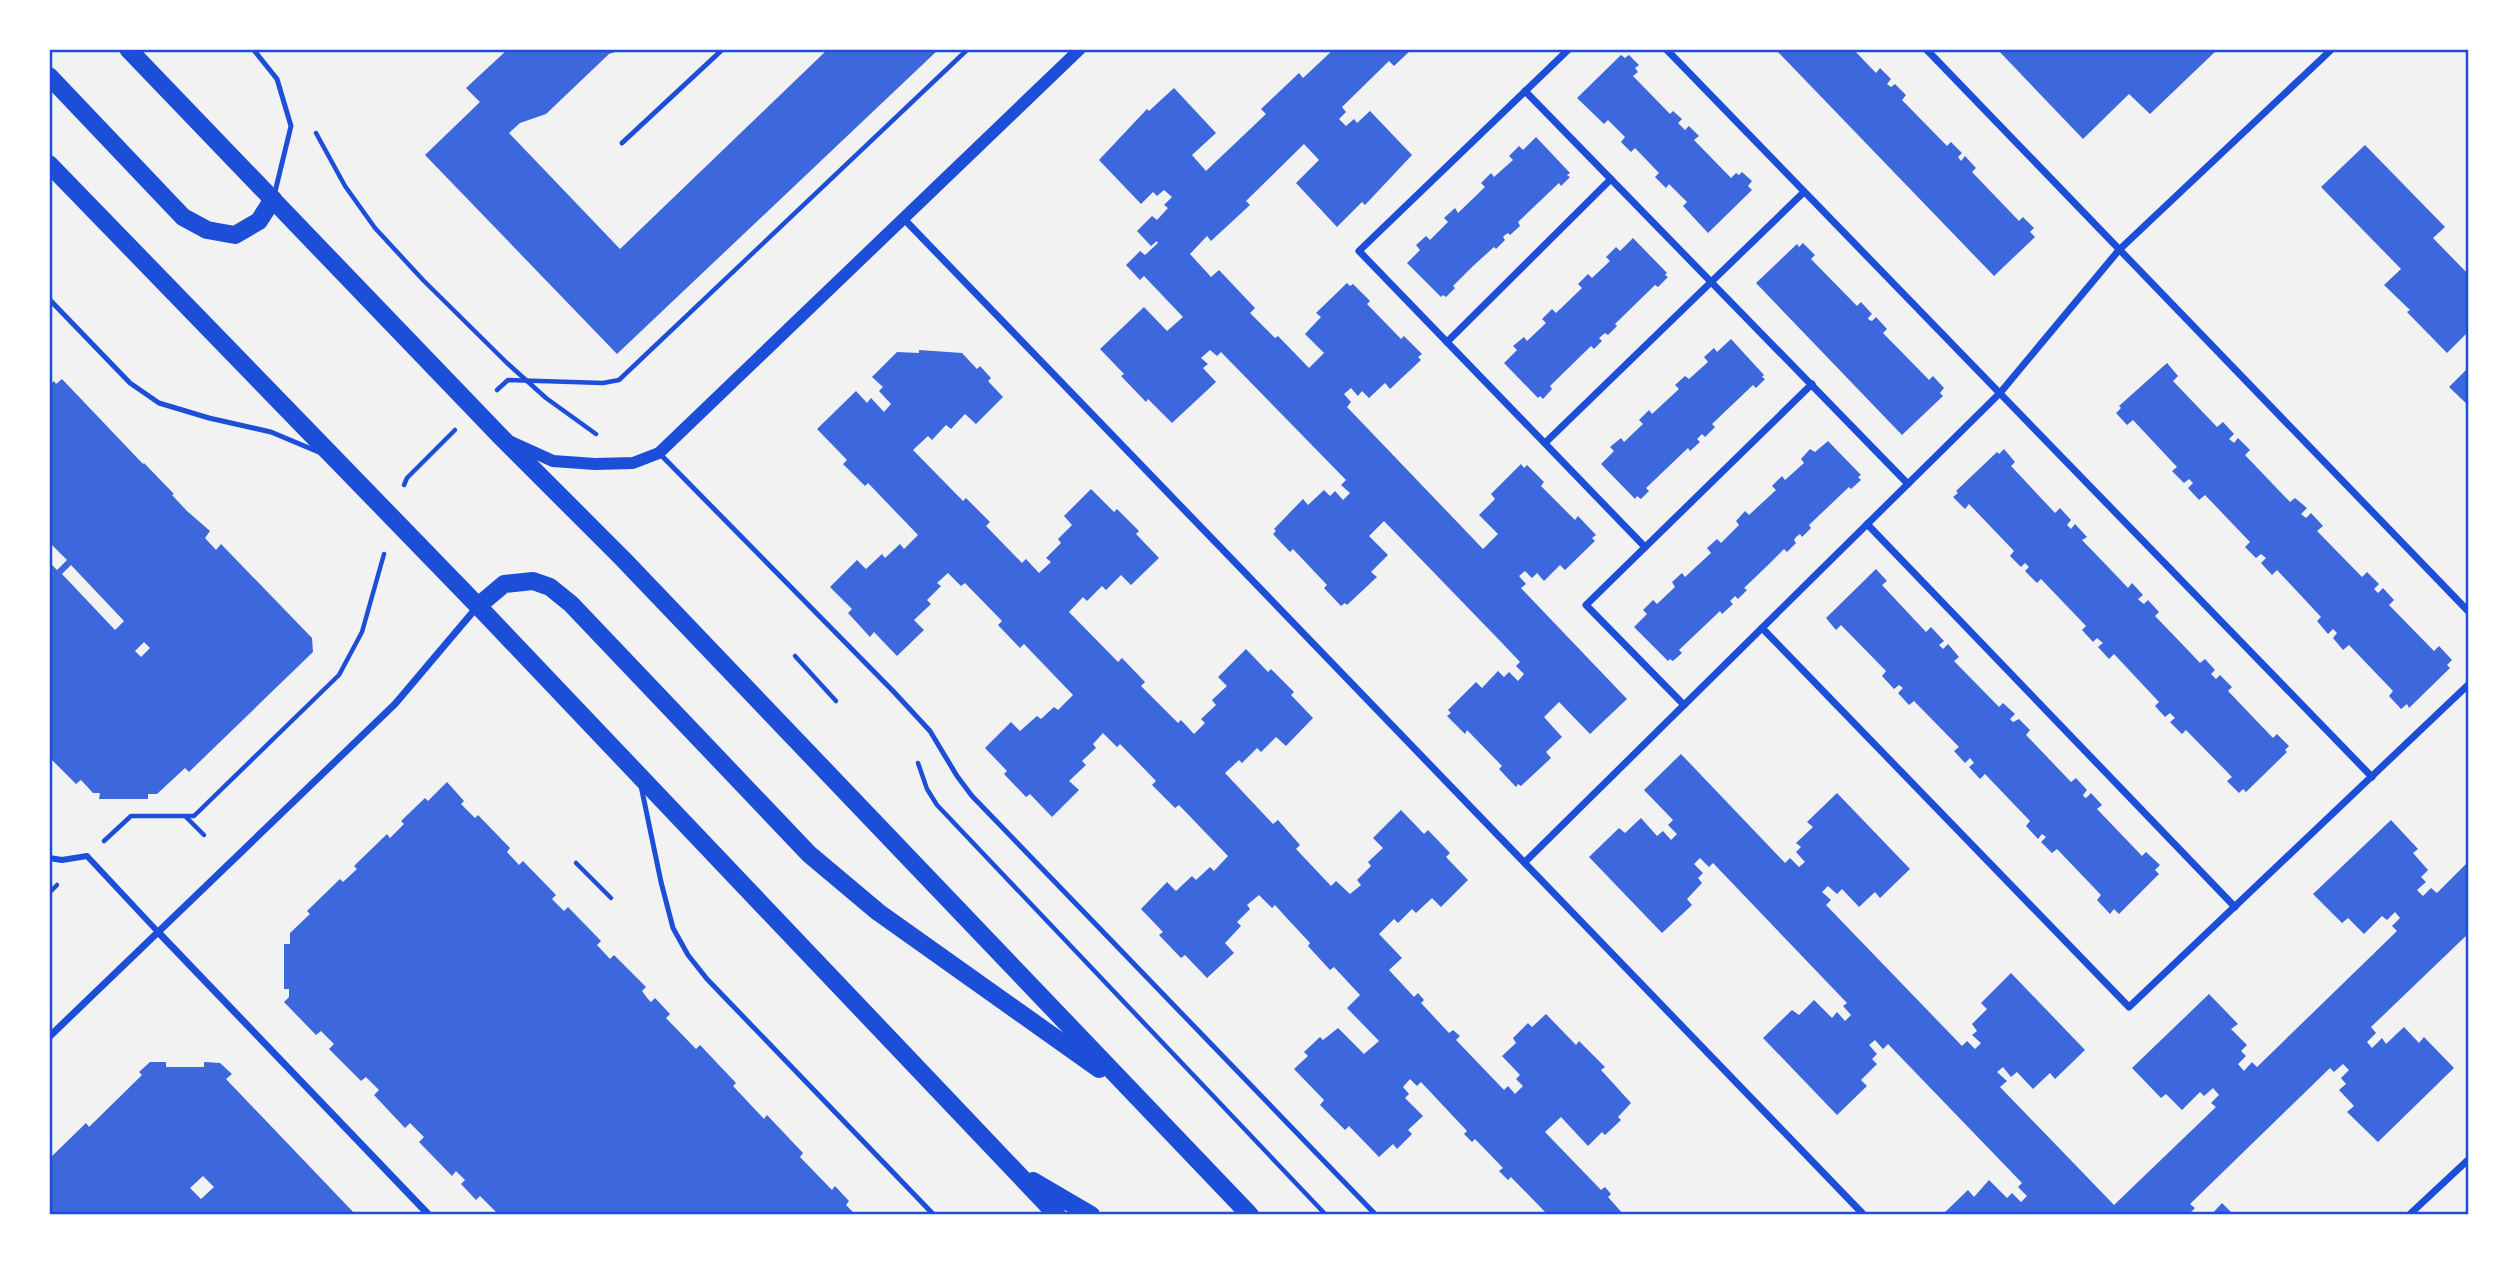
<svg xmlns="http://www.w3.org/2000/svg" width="2518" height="1264" viewBox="0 0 2518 1264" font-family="Signika,sans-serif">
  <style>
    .building { fill: #3d67dc; fill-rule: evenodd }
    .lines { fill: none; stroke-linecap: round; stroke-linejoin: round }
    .path { stroke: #1d4ed8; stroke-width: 4.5 }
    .service { stroke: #1d4ed8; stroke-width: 5 }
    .pedestrian { stroke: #1d4ed8; stroke-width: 6 }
    .minor { stroke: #1d4ed8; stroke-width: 7 }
    .tertiary { stroke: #1d4ed8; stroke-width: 12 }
    .primary { stroke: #1d4ed8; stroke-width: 18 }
    .neatline { fill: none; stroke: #1d4ed8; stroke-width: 2.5 }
  </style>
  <rect width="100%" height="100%" fill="#f2f2f2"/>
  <g class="building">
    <polygon points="508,49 624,49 609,54 546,114 520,123 509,133 620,249 828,49 939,49 617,354 425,155 480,102 466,88"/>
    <polygon points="1334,49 1412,49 1394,66 1389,61 1342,107 1346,112 1339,119 1346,126 1354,119 1357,123 1370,111 1412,155 1365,205 1362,202 1337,227 1296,183 1319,160 1304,144 1246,201 1250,205 1211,241 1207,236 1190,254 1211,277 1219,270 1255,308 1250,313 1275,338 1278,336 1309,368 1324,353 1305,334 1321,317 1316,313 1347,283 1350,286 1353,284 1370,301 1367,304 1401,339 1404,336 1422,354 1418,357 1421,360 1390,389 1385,383 1369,398 1362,391 1358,396 1351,388 1344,394 1351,402 1347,407 1483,549 1498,534 1479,515 1495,499 1491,494 1521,464 1524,468 1527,465 1544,482 1541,486 1575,520 1578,516 1596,535 1592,538 1595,541 1565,570 1560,565 1544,581 1537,573 1532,578 1525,571 1519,576 1526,584 1521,588 1627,699 1590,734 1559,702 1544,717 1562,737 1546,752 1551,758 1521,786 1518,784 1516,787 1499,769 1502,766 1467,730 1465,734 1447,716 1451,713 1448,710 1476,682 1482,688 1498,671 1504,677 1509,672 1518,681 1524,674 1516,666 1520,662 1503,644 1384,521 1369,536 1388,555 1371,572 1377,577 1347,605 1345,603 1341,606 1324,588 1327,585 1293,549 1290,552 1273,534 1276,531 1274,529 1303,499 1308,505 1324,490 1330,496 1335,491 1343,500 1350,493 1341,485 1346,480 1221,352 1217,356 1210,350 1201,358 1208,364 1203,368 1216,382 1172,423 1148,399 1146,402 1121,376 1124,374 1100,349 1144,307 1167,331 1183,317 1144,276 1140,280 1126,265 1140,251 1145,255 1158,243 1157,241 1151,246 1137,231 1152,216 1157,220 1168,208 1164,205 1172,197 1164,190 1157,196 1153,192 1141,204 1099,160 1147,109 1149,111 1174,88 1216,133 1192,155 1206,171 1266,114 1261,109 1299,73 1303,78"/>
    <polygon points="1775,49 1853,49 1876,73 1880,68 1891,79 1887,84 1891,87 1895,84 1906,95 1902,100 1947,146 1951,142 1962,153 1958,157 1961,161 1965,156 1976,168 1972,172 2019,221 2023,217 2034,228 2030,232 2035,237 1994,276"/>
    <polygon points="1997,49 2218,49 2150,114 2129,94 2083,139"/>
    <polygon points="1621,55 1625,58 1629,55 1639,65 1635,68 1638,72 1633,76 1670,114 1673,111 1682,119 1678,123 1685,130 1689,126 1699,136 1694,140 1731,178 1736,173 1739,175 1742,172 1752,181 1748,186 1752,190 1708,233 1683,206 1687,202 1669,184 1666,188 1655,177 1659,173 1635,148 1631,152 1621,142 1625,137 1608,120 1604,124 1577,98"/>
    <polygon points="1536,137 1570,173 1567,175 1570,177 1561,186 1559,183 1518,222 1520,226 1510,235 1508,233 1505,235 1503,237 1505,240 1496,249 1494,247 1473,266 1453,286 1455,288 1446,297 1443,295 1441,297 1407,263 1420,250 1416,245 1426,236 1430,240 1448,222 1444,218 1455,208 1458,213 1485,187 1481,183 1491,173 1494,177 1513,160 1509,156 1519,146 1523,150"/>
    <polygon points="2365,145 2445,227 2433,238 2469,275 2469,331 2447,353 2407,312 2410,310 2384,285 2401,269 2321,187"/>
    <polygon points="1633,238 1667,273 1665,275 1668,277 1658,287 1655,285 1615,324 1617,326 1608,335 1605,333 1599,338 1602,341 1594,349 1591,346 1550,386 1552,389 1543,399 1540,396 1538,398 1504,363 1517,350 1513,346 1524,337 1527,341 1546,323 1542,319 1552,309 1556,313 1582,288 1578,284 1588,274 1592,278 1610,261 1606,257 1616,247 1620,251"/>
    <polygon points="1803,243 1815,255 1811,259 1857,306 1861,302 1872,314 1868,318 1869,320 1872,321 1876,317 1887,329 1883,333 1929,380 1933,376 1944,388 1940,393 1943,396 1902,435 1756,283 1797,244 1799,247"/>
    <polygon points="1731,339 1764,375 1762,377 1765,379 1756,388 1753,385 1712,424 1715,427 1705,437 1702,434 1697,439 1700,442 1690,451 1688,448 1646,488 1649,491 1641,499 1637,496 1635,499 1601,464 1614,451 1610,447 1621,438 1624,442 1643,424 1639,420 1649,410 1652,414 1679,389 1675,385 1685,376 1689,379 1708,362 1704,357 1714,348 1717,352"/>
    <polygon points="919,350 962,353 977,369 980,366 991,378 988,381 1003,397 976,424 965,414 951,429 946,425 932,440 928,436 913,450 963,501 966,498 990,522 986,526 1022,563 1026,559 1039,573 1051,562 1046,558 1061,543 1058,539 1072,525 1064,516 1091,489 1114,512 1117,509 1139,531 1136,534 1159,558 1131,585 1121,575 1106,590 1102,586 1087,601 1083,597 1069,612 1118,662 1122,658 1145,682 1141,686 1178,723 1181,720 1194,734 1205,723 1201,719 1216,705 1212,700 1227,686 1218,677 1246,649 1268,672 1271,669 1294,692 1291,695 1313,718 1286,746 1276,737 1261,752 1257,748 1242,763 1239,760 1225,773 1273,824 1278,820 1300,845 1296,849 1331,886 1336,881 1350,894 1361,885 1357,880 1371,866 1368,862 1383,848 1373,838 1401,810 1424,834 1428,830 1450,853 1446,857 1468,880 1441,907 1432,898 1416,913 1412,909 1398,923 1394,919 1379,934 1402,958 1389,970 1414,997 1418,993 1424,1000 1421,1003 1449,1033 1453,1030 1460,1036 1456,1040 1504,1090 1508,1086 1515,1094 1523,1086 1516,1079 1520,1075 1502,1056 1516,1043 1513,1038 1528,1023 1532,1027 1546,1014 1576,1045 1579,1041 1605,1067 1601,1070 1631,1103 1618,1117 1621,1120 1605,1135 1602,1132 1588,1146 1561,1117 1545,1132 1601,1190 1605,1187 1611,1194 1608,1197 1624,1215 1548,1215 1511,1177 1508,1180 1499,1171 1503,1168 1475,1139 1472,1142 1464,1134 1467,1131 1421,1082 1417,1086 1410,1079 1403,1087 1409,1094 1405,1098 1423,1116 1408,1130 1412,1134 1397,1149 1393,1144 1379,1157 1349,1126 1345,1130 1320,1105 1324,1100 1294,1069 1308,1056 1304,1052 1320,1037 1323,1040 1338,1028 1364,1054 1379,1041 1347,1008 1360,995 1334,967 1330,970 1308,946 1310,943 1284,915 1275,905 1272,908 1259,895 1247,905 1250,909 1237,922 1241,926 1225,943 1234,953 1207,978 1185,955 1181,958 1159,935 1163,932 1141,909 1167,882 1176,891 1192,876 1196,880 1210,867 1214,871 1228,856 1179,805 1175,808 1152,785 1156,781 1120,744 1117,747 1103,733 1093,744 1096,748 1082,761 1086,765 1069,781 1079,790 1052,817 1030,794 1026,797 1004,774 1007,771 985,748 1011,722 1020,731 1037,716 1041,719 1054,707 1058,710 1073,695 1024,644 1020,648 998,625 1002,621 965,583 961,586 948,573 937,583 941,586 927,600 931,604 914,620 924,630 897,656 874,632 870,637 848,613 852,609 830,587 857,560 866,569 882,554 885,558 900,544 904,549 918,535 868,483 865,486 843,464 847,460 817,429 856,391 867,403 871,398 884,412 891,404 879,391 883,387 872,377 897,352 919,353"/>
    <polygon points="2167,363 2178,376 2173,381 2217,427 2223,422 2234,434 2229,439 2234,443 2238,438 2250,450 2245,455 2290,502 2295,498 2307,508 2301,514 2306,518 2311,513 2323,526 2317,531 2362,577 2367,572 2379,584 2374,589 2378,593 2383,588 2394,600 2389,605 2434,651 2439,646 2452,660 2447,665 2450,668 2409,708 2407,704 2401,709 2389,696 2393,691 2349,645 2343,650 2333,638 2337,633 2333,629 2328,634 2317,621 2321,617 2277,570 2272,575 2261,563 2266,558 2261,554 2256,558 2245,547 2250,542 2205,495 2199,500 2188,488 2193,483 2189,479 2184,483 2172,471 2177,467 2133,420 2127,425 2116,413 2121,408 2119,406"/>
    <polygon points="2469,367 2469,406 2449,387"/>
    <path d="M 62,379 L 143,464 L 144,463 L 174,494 L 172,495 L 187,511 L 210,531 L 205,538 L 216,550 L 221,544 L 312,638 L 313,652 L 189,772 L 185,768 L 157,794 L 148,794 L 148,799 L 99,799 L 100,793 L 93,793 L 81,780 L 76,784 L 49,757 L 49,624 L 51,622 L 49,620 L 49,562 L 57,570 L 67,560 L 49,542 L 49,385 L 54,381 L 56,384 ZM 71,565 L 124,621 L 115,630 L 62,574 ZM 144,642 L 150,648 L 141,657 L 135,651 Z"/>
    <polygon points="1828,441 1861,475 1858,477 1861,480 1851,489 1849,487 1809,525 1811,528 1802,537 1800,534 1796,537 1794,540 1796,543 1787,552 1784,549 1767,566 1744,588 1747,590 1738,599 1735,596 1730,601 1733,604 1722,614 1720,611 1679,650 1682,653 1673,661 1670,659 1668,661 1634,627 1647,614 1643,610 1653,600 1657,604 1675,587 1672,582 1682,573 1685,577 1711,553 1707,548 1717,539 1721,543 1739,525 1736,521 1745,511 1749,515 1763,502 1776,490 1772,486 1782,476 1785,480 1804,463 1801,459 1810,449 1815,452"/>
    <polygon points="2004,449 2015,462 2011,466 2055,513 2060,508 2071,520 2067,525 2071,529 2075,524 2087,537 2082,540 2110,569 2128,588 2132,583 2143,595 2138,599 2140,601 2144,604 2148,600 2159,612 2155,616 2183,645 2200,663 2205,659 2215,670 2211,674 2216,679 2220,675 2232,687 2228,691 2273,738 2277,734 2289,746 2285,750 2287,752 2246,792 2243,789 2239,793 2227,781 2232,777 2186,730 2182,734 2170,722 2175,718 2170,713 2165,717 2155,706 2159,702 2114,654 2109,659 2098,647 2103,643 2097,638 2093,642 2082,630 2086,626 2041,579 2037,583 2025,571 2029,567 2025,563 2021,567 2010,556 2014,551 1969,504 1965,509 1953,497 1958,493 1956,491 1997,452 1999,454"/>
    <polygon points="1876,569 1887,581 1882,585 1926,632 1931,627 1944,641 1939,645 1943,649 1948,644 1959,657 1954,661 1999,707 2003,703 2015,714 2010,719 2013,722 2019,719 2030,730 2026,735 2071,782 2076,778 2087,790 2083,795 2084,797 2086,798 2091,793 2102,805 2097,809 2142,856 2146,852 2160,865 2155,870 2159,874 2119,914 2114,909 2110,914 2097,900 2101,895 2057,849 2052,853 2041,842 2046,837 2042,834 2038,839 2026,826 2030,821 1985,774 1980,779 1969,767 1974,763 1970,758 1965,763 1954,751 1959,747 1914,701 1909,705 1898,693 1903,688 1899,685 1894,689 1882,676 1886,671 1841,625 1836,630 1826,618"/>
    <polygon points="1681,754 1785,863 1790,858 1799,867 1805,862 1796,852 1801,847 1796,843 1813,827 1807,822 1837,793 1910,869 1880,898 1875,892 1859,907 1842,889 1837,894 1828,886 1822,892 1831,900 1826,905 1962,1046 1967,1041 1975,1049 1981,1043 1972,1035 1977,1031 1972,1024 1987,1009 1981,1003 2011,973 2085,1050 2055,1079 2050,1073 2033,1089 2017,1072 2011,1077 2003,1067 1997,1072 2007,1081 2000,1087 2114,1205 2216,1107 2211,1103 2219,1095 2213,1088 2204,1096 2200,1092 2182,1110 2166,1094 2161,1098 2132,1068 2209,994 2238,1024 2231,1029 2247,1045 2241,1051 2246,1056 2238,1064 2244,1071 2252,1062 2257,1067 2397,931 2392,926 2400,918 2395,912 2387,920 2382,916 2364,934 2348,918 2342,923 2313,894 2391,820 2418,849 2413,853 2428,870 2421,877 2426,882 2417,890 2423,896 2431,888 2437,893 2469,861 2469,933 2371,1027 2376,1033 2367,1042 2372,1048 2382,1038 2386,1044 2404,1027 2419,1043 2424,1037 2454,1068 2378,1142 2347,1112 2354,1106 2339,1090 2346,1084 2341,1078 2349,1070 2343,1064 2334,1072 2330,1068 2190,1204 2195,1208 2188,1215 1942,1215 1968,1190 1974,1197 1989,1180 2007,1198 2012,1193 2021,1202 2027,1196 2018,1187 2022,1183 1888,1044 1883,1049 1875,1040 1869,1045 1877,1054 1872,1059 1877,1064 1861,1080 1867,1086 1837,1115 1763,1038 1792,1010 1799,1015 1814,1000 1832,1018 1837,1012 1845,1021 1851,1015 1843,1006 1847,1003 1713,863 1709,867 1700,858 1694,864 1703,873 1698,878 1702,883 1687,899 1692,905 1662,933 1589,857 1619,828 1625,833 1641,818 1657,836 1663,831 1671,840 1677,834 1668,825 1673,820 1644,790"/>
    <polygon points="447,782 464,801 461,804 475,818 478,815 510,848 507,852 519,865 523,861 556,895 552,899 564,911 568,907 601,941 597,945 610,959 614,955 646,987 642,991 648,999 651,1002 655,998 670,1014 666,1018 696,1049 700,1045 736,1083 733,1086 764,1119 767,1115 803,1153 800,1157 832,1190 835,1186 849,1201 846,1205 856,1215 499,1215 480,1196 476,1200 461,1184 465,1180 456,1171 452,1176 419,1142 424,1137 410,1123 405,1128 374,1095 379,1090 366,1077 361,1081 329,1049 334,1044 321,1031 316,1035 284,1002 289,997 289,989 284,989 284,944 290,944 290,933 310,914 307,911 340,879 343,882 357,869 354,866 387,834 390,838 404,824 401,821 425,798 428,801"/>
    <path d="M 150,1062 L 166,1062 L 166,1067 L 204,1067 L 204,1062 L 220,1063 L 232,1074 L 226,1079 L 356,1215 L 49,1215 L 49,1159 L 86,1123 L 89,1127 L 142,1075 L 139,1072 ZM 203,1176 L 214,1187 L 201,1199 L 190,1188 Z"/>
    <polygon points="2222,1203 2234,1215 2211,1215"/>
  </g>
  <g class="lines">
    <g class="path">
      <polyline points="316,133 345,186 375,228 423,280 507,363 546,398 596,434"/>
      <polyline points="497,390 508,380 603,383 619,380 968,49"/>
      <polyline points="404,485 407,478 455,430"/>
      <polyline points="795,656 836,701"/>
      <polyline points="918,763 927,789 937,805 1326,1215"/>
      <polyline points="186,817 204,835"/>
      <polyline points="104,841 131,816 194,816 339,675 362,632 384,554"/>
      <polyline points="576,863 611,898"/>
      <polyline points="49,893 57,885"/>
    </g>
    <g class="service">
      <polyline points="253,49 277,79 291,126 274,196"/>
      <polyline points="622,143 723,49"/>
      <polyline points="49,299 130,383 159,403 209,418 271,432 321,453"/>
      <polyline points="660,454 893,691 930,731 957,776 972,796 1376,1215"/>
      <polyline points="641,786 661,882 673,928 688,955 707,979 934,1215"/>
    </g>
    <polyline class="pedestrian" points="49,858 62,860 87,856 159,933"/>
    <g class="minor">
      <polyline points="1569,49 1359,251 1645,547"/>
      <polyline points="1666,49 2372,777"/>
      <polyline points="1926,49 2469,612"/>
      <polyline points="1525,91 1908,484"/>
      <polyline points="903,218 1864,1215"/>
      <polyline points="1447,342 1611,179"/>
      <polyline points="1545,443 1804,192"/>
      <polyline points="1867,524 2235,907"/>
      <polyline points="1762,628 2129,1007 2469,684"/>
      <polyline points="1684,705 1586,605 1812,384"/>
      <polyline points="1525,862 2000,393 2119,250 2332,49"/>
      <polyline points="159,933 429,1215"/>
      <polyline points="49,1037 395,704 477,607"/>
      <polyline points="2409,1215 2469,1159"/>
    </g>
    <polyline class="tertiary" points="511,442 553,461 595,464 633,463 659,453 1080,49"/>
    <g class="primary">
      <polyline points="128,49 501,437 623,559 1250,1215"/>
      <polyline points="49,76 183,217 207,230 235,235 259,221 273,199"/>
      <polyline points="49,164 478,606 1057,1215"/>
      <polyline points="478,606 504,584 533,581 550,587 571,604 809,854 878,912 1099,1069"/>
      <polyline points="1033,1181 1091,1215"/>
    </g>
  </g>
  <rect width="2518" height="1264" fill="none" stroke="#ffffff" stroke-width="102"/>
  <rect x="51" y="51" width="2416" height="1162" class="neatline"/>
</svg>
